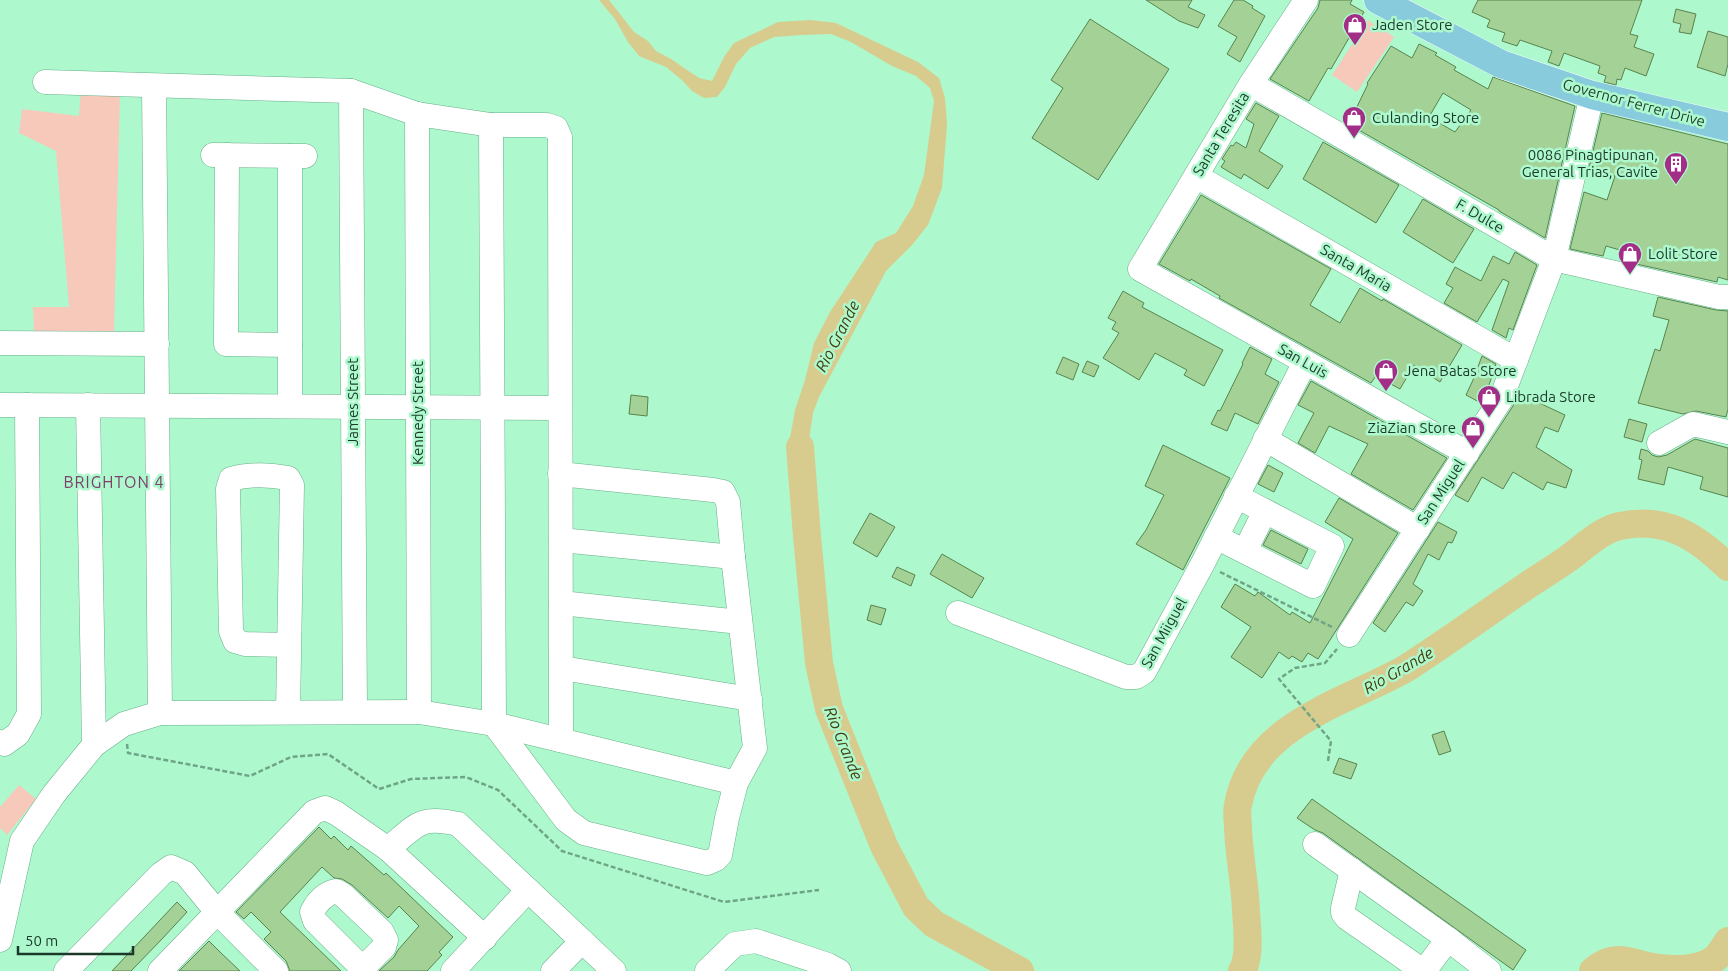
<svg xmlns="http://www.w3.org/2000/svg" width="1728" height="971" viewBox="0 0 1728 971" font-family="Ubuntu,sans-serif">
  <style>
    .green { fill: #f7c9ba }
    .water { fill: #d7cc8e }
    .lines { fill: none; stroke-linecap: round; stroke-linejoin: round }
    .river { stroke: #d7cc8e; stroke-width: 28 }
    .building { fill: #a3d196; stroke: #59844d; fill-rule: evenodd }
    .minor-casing { stroke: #68b089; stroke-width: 25 }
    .major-casing { stroke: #fff; stroke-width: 29 }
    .path { stroke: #6fa587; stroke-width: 2.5; stroke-dasharray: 5 2.5; stroke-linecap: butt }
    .minor { stroke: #fff; stroke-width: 24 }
    .major { stroke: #87cbdd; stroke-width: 28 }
    .labels { text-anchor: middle; stroke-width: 5; stroke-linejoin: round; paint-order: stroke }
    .poi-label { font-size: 15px; fill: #1b3929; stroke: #aef8ce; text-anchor: start }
    .street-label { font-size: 15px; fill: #1b3929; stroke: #aef8ce }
    .water-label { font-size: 16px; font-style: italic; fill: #443c0a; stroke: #aef8ce }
    .neighbourhood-label { font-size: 16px; letter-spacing: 1px; fill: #7b3f6a; stroke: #aef8ce }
  </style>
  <rect width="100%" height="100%" fill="#aef8ce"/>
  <g class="green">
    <polygon points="1368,20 1394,37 1357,92 1332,75"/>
    <polygon points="81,89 120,92 114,332 34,332 33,307 69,307 56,151 19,133 22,109 79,116"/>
    <polygon points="19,785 36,799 7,835 0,828 0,807"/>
  </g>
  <polygon class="water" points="599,0 609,0 634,32 648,41 656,51 671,59 699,78 712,81 724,57 734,43 778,22 811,20 836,23 918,62 939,78 945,98 947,125 942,188 928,225 912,245 886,271 819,397 813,413 808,447 812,485 792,484 790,438 795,410 805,380 814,343 830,312 876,242 896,233 913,206 924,175 934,101 930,88 916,76 892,66 851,42 831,34 802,35 774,37 750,48 736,64 725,87 717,97 704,98 692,91 683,81 666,67 639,56 628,42 615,19"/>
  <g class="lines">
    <g class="river">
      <polyline points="800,447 807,536 819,663 829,709 884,846 916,907 934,924 1020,971"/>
      <path d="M 1242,971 C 1251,957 1247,928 1246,911 C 1245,883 1239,856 1238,828 C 1238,820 1236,812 1238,805 C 1252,725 1344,703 1405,669 C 1447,642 1487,613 1528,585 C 1540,577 1553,569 1566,560 C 1582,549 1600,530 1620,526 C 1666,516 1697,537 1728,567"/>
      <path d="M 1593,971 C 1612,954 1626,960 1647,966 C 1669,971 1701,971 1717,957 C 1721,952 1725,946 1728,941"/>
    </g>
  </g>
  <g class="building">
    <polygon points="1146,0 1192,0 1188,7 1205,15 1198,28 1179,21"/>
    <polygon points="1234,0 1243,0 1253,6 1252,8 1265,16 1240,62 1227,54 1237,37 1218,26"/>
    <polygon points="1320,0 1352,0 1350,4 1364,12 1331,69 1328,68 1309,101 1270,79 1318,8"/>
    <polygon points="1478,0 1642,0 1630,34 1638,36 1634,47 1654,54 1646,76 1625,68 1621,80 1617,79 1616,85 1604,82 1606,76 1598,73 1600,66 1564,53 1559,66 1548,62 1552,51 1520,40 1517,46 1502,41 1505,33 1487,27 1490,20 1472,12"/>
    <polygon points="1676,9 1696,14 1691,34 1679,32 1681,24 1673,22"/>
    <polygon points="1090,19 1169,69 1098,180 1032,138 1063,88 1051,80"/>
    <polygon points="1708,31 1728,37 1728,64 1725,76 1697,67"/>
    <path d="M 1419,44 L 1437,53 L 1435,55 L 1456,67 L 1454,70 L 1488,89 L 1493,77 L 1575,106 L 1545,238 L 1499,211 L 1499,210 L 1350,125 L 1353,120 L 1351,119 L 1368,84 L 1367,83 L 1391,46 L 1412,58 ZM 1443,93 L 1471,110 L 1455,132 L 1429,117 Z"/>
    <polygon points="1256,103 1279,116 1259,151 1283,166 1268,189 1244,174 1241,179 1221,167 1225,161 1222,159 1231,145 1233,146 1236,142 1246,148 1254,124 1246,119"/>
    <polygon points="1602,113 1728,144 1728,280 1718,277 1717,282 1632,263 1634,254 1606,246 1603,256 1570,249 1584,192 1607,200 1615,176 1589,169 1588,172"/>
    <polygon points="1323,142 1399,185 1376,223 1303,179"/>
    <polygon points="1201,195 1331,269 1310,305 1340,323 1360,288 1382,301 1383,299 1462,345 1440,382 1414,365 1400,389 1376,376 1371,383 1219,298 1220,296 1191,279 1190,281 1159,264"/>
    <polygon points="1423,199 1474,229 1453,263 1403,232"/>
    <polygon points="1515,252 1537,265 1513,330 1509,328 1506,338 1492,330 1509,282 1503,279 1477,322 1444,303 1453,288 1446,284 1455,267 1481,281 1493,256 1509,264"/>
    <polygon points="1123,291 1144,303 1142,307 1223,350 1204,386 1184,375 1187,370 1155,353 1139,380 1103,358 1119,333 1112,329 1116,322 1108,318"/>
    <polygon points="1658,297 1716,310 1728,311 1728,409 1726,417 1696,411 1683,414 1638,403 1655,349 1660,351 1669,320 1653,316"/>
    <polygon points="1250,347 1272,359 1265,374 1279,382 1258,424 1235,413 1227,431 1211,424 1218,410 1220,411 1243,364 1242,363"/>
    <polygon points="1482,356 1496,364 1488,388 1486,387 1479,402 1466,395 1473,380"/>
    <polygon points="1063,357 1079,364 1073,380 1056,373"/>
    <polygon points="1087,361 1099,366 1094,377 1082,372"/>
    <polygon points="1311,381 1447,458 1413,510 1351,474 1368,444 1329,426 1315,453 1298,443 1314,413 1298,405"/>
    <polygon points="1518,393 1565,415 1558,432 1545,427 1536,447 1572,470 1566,488 1547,482 1543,490 1513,472 1503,489 1482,477 1468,502 1455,495 1513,406"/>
    <polygon points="631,395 648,397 647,416 629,414"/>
    <polygon points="1629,419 1647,424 1642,442 1624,437"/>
    <polygon points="1695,439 1728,448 1728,497 1700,489 1703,477 1668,467 1664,485 1638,479 1642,460 1639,459 1641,449 1648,451 1652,455 1658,457 1667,455"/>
    <polygon points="1163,445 1230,478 1183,570 1136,544 1146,530 1164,495 1145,486"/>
    <polygon points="1268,465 1283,473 1274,492 1258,484"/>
    <polygon points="1339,498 1398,533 1318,659 1308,653 1302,662 1292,656 1289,659 1279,652 1262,678 1231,657 1251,627 1221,607 1235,584 1255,596 1258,592 1290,615 1292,612 1310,623 1353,539 1325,522"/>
    <polygon points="870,513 895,527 877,557 853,543"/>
    <polygon points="1438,522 1457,532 1452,543 1448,542 1439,560 1428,554 1413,584 1423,591 1413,606 1406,602 1385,632 1373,623"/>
    <polygon points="1271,530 1308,549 1301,564 1263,545"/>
    <polygon points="942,554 984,578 972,598 930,574"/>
    <polygon points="897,567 915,575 911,586 892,577"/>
    <polygon points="871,605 886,609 881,625 867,620"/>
    <polygon points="1444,731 1451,751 1439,755 1432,735"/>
    <polygon points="1339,758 1357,764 1351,779 1333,773"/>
    <polygon points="1312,799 1526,950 1513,970 1323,833 1315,830 1297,818"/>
    <polygon points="319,827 331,839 334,836 348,850 351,846 384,875 386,873 453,937 439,952 442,955 427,971 379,971 394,957 398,950 419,926 399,906 388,918 352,885 342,879 334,878 322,867 280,912 341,971 290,971 286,961 264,939 271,932 251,912 244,919 236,912"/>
    <polygon points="177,902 187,912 162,939 131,971 112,971"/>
    <polygon points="209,941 220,952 240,971 179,971"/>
  </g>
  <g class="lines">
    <g class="minor-casing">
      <g id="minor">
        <polyline points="1306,0 1251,84 1140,269 1467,453"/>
        <polyline points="45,82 351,91 417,114 491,125 547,125 556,128 560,137 561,740"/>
        <polyline points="1251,84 1554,259 1719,297 1728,297"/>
        <polyline points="154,86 160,713"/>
        <polyline points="351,91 355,712"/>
        <polyline points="417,114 419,712"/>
        <polyline points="491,125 494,724 566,820 584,833 707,863 716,859 720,855 727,818 736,783 755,748 733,557 728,502 723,492 713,490 560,474"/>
        <polyline points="213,155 305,156"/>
        <polyline points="227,155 226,344 290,345"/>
        <polyline points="290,156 290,406"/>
        <polyline points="1196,176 1516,360"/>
        <polyline points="0,343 157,344"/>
        <polyline points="0,405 560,408"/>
        <polyline points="88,405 94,745"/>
        <polyline points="1265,439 1418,529"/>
        <polyline points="1659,443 1693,424 1728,432"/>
        <polyline points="1216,537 1313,586 1332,546 1236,496"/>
        <polyline points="561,540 733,557"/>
        <polyline points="1245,551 1265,511"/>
        <polyline points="561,603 740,622"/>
        <polyline points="958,613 1126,677 1136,677 1144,672 1203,563 1305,362"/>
        <polyline points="1349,635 1501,399 1554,259 1592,95"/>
        <polyline points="562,668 750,699"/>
        <path d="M 288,712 L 292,485 L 288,478 C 271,475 248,474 231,479 L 228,489 L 231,631 L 235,641 L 245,644 L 289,645"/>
        <polyline points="0,742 4,744 18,734 29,714 27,405"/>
        <polyline points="1315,844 1448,939 1489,971"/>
        <path d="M 388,849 C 417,825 419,815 458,824 L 614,971"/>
        <polyline points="1352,870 1343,908 1343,913 1347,918 1416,966 1422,968 1428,966 1448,939"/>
        <polyline points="0,940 22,841 54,794 94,745 124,724 160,713 419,712 494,724 736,783"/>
        <polyline points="66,971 161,874 171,867 185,873 217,912 276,971"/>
        <polyline points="160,971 314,812 325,808 336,813 388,849 485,938"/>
        <path d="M 360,971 L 384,947 L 386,940 L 382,932 L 343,895 L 336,891 C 324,894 317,902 312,912 L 315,921 L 362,968"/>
        <polyline points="453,971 528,890"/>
        <polyline points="553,971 582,941"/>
        <polyline points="707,971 735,944 756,941 828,965 839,971"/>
      </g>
    </g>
    <g class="major-casing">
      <polyline id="major" points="1378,0 1501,64 1592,95 1728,127"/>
    </g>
    <g class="path">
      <polyline points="1220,572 1332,627"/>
      <polyline points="127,744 128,753 250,776 291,757 328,754 379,789 411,779 466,777 498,790 562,851 724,902 819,890"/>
      <polyline points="1328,761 1331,741 1279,679 1295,668 1325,663 1337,649"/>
    </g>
    <use href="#minor" class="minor"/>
    <use href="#major" class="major"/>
  </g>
  <defs>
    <g id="shop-pin" transform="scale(1.25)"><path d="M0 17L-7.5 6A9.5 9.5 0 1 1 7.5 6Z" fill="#a32e88" stroke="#aef8ce"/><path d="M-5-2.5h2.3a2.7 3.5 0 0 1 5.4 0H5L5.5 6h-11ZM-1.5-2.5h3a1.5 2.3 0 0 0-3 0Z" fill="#fff"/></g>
    <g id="building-pin" transform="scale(1.25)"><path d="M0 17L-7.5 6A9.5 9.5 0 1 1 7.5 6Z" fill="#a32e88" stroke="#aef8ce"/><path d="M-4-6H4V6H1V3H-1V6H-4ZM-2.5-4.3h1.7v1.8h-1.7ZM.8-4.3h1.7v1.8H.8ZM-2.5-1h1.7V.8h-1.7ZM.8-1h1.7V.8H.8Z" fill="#fff"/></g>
  </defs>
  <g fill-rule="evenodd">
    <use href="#shop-pin" x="1355" y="25"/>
    <use href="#shop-pin" x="1354" y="118"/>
    <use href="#building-pin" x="1676" y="164"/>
    <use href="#shop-pin" x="1630" y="254"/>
    <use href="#shop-pin" x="1386" y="371"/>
    <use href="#shop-pin" x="1489" y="397"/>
    <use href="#shop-pin" x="1473" y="428"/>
  </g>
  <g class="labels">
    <g class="poi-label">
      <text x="1372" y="30">Jaden Store</text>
      <text x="1372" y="123">Culanding Store</text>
      <text x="1658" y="160" text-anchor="end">0086 Pinagtipunan,<tspan x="1658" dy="17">General Trias, Cavite</tspan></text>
      <text x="1648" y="259">Lolit Store</text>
      <text x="1404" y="376">Jena Batas Store</text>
      <text x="1506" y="402">Librada Store</text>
      <text x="1456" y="433" text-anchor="end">ZiaZian Store</text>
    </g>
    <g class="street-label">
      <text transform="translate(1634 103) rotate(15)" y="5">Governor Ferrer Drive</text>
      <text transform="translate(1221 134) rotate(-59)" y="5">Santa Teresita</text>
      <text transform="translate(1480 216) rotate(30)" y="5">F. Dulce</text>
      <text transform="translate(1356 268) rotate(30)" y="5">Santa Maria</text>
      <text transform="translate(1303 361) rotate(29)" y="5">San Luis</text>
      <text transform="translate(353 402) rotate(-90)" y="5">James Street</text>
      <text transform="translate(418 413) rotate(-90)" y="5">Kennedy Street</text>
      <text transform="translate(1441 492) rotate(-57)" y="5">San Miguel</text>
      <text transform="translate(1164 633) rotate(-61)" y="5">San Miiguel</text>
    </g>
    <g class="water-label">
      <text transform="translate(837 336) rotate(-63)" y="6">Rio Grande</text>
      <text transform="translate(1398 670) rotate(-30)" y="6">Rio Grande</text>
      <text transform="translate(844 743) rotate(68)" y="6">Rio Grande</text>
    </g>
    <g class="neighbourhood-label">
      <text x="114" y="488">BRIGHTON 4</text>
    </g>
  </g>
  <path d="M18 946v8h115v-8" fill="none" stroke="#1b3929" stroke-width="2.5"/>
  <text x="25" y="946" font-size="15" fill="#1b3929" stroke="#aef8ce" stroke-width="4" paint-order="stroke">50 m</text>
</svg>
